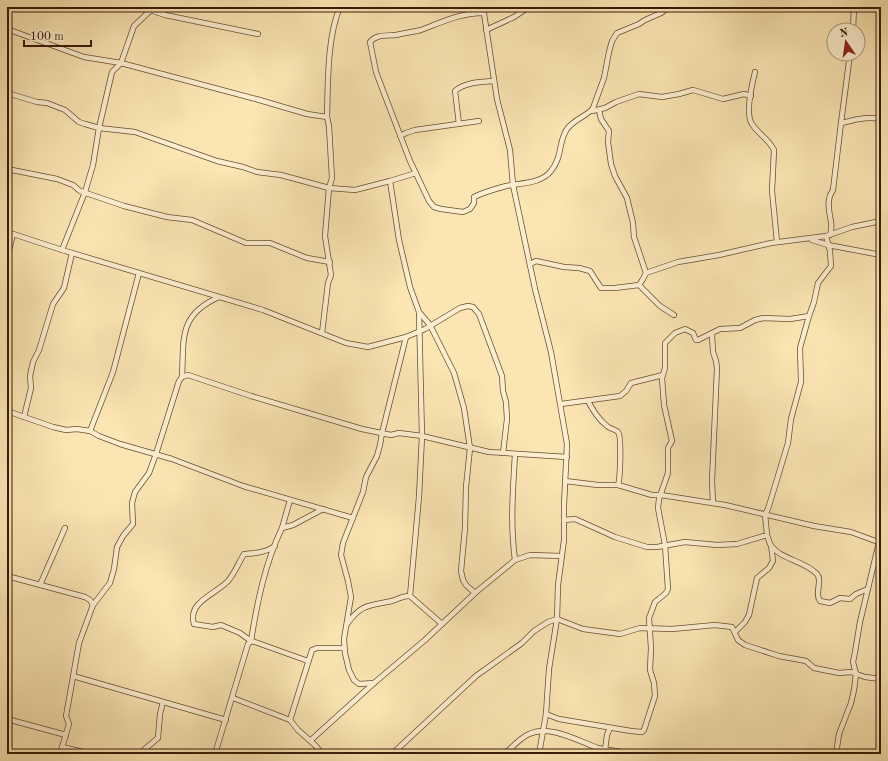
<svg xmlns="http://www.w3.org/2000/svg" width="888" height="761" viewBox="0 0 888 761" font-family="'Old Standard TT',serif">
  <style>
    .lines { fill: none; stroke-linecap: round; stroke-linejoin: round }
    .minor-casing { stroke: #684d33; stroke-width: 6 }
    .minor { stroke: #fceece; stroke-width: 4.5 }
  </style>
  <rect width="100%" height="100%" fill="#fae5b3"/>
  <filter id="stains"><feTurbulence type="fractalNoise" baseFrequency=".005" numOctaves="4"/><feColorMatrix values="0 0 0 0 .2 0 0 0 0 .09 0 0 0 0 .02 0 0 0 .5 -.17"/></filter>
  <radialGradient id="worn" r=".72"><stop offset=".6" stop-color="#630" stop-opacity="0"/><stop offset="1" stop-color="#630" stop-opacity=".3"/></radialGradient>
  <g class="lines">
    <g class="minor-casing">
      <g id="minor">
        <polyline points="141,7 165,15 258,34"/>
        <polyline points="483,7 497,99 510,150 513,185 535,289 551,352 567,444 564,505 564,540 558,585 557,619 549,669 546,714 539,754"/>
        <polyline points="159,13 173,7"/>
        <path d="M 483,13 C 460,13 442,22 421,30 C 413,32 404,33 396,35 C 387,36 376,34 370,42 L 376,72 L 382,88 L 410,161 L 429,201 L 434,207 L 441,209 L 463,212 L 470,209 L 474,203 L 474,197 C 484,192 495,189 506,186 C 520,183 541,184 551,171 C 563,156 558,142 567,129 C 574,119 589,115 593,108 L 604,78 L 609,52 L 612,41 L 617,33 L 639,24 L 645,20 L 661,13 L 669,7"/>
        <polyline points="7,29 84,57 121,63 256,99 307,114 327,117 329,126 332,178 329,188 325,236 331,275 328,283 322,333"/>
        <polyline points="486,30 514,17 529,7"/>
        <polyline points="853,30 854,7"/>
        <path d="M 755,72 C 752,84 745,114 752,124 C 758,134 769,139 774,150 L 772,191 L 777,242"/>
        <polyline points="7,93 37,102 47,103 65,110 79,122 85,124 99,128 135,132 217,161 243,167 257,172 281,175 329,188 355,190 390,181 416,173"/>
        <polyline points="599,110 601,119 609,131 608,142 611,164 615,176 627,198 633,223 634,237 646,273"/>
        <polyline points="592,111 605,108 616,102 639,94 662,97 679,94 693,90 723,99 744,94 751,96"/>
        <path d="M 327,117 C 328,84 327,37 340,7"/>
        <polyline points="841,123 850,54"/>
        <path d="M 459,124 L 455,91 C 465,82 481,82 494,81"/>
        <polyline points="400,136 406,133 415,130 479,121"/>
        <polyline points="7,169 57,179 73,185 80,191 124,206 167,217 192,220 246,243 270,243 307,258 330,262"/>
        <polyline points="390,181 399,240 410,287 419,312 430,325 454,373 464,408 470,448 466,487 465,528 461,571 463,580 466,585 475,593"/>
        <polyline points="7,232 62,250 263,310 346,343 368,347 406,337 425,329 460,308 468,306 473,307 479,314 502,376 503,391 506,402 507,419 503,453"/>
        <path d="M 830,235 C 831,231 832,226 831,222 C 829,210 826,200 833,190 L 841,123 C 855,120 867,116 881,119"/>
        <polyline points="812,240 828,245 881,255"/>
        <polyline points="62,250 85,192 93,165 99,128 112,72 121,63 134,26 151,10"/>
        <polyline points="7,258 13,234"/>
        <polyline points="530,264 536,261 564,267 579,268 590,271 601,288 615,288 639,285 643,279 646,273 678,262 719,255 771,243 826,236 852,227 881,221"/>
        <polyline points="639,285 660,306 674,315"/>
        <polyline points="419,312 422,436 419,497 410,596 442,624"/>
        <polyline points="712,335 713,352 716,361 717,368 712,481 713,503"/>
        <path d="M 182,377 C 184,339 178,315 219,297"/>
        <path d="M 588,401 C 593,410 598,419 607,426 C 610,429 615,429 618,432 C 622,437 620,480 618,485"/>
        <polyline points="561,404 620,396 626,391 631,383 663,375"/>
        <polyline points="7,411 53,427 66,430 77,429 90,431 99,436 120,444 172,459 243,486 353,518"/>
        <polyline points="24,417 31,388 30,376 33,362 39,350 53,304 64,288 72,253"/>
        <polyline points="90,431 113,372 139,273"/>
        <polyline points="565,481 598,485 618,485 652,495 661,495 725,505 814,526 851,532 881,543"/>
        <polyline points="564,520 575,519 615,537 647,547 657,547 685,542 717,545 737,544 767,535 765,514 768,509 788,443 791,419 801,382 800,348 809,316"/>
        <polyline points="282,528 290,500"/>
        <path d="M 767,535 C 768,538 769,541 770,544 C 780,560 804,560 817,574 C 823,581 814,593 820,601 L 830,603 L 840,598 L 850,599 L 856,594 L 868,589"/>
        <path d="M 275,546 C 265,553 256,553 244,554 C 239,562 235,573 228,581 C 216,594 187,602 194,624 L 213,627 L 221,625 L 240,633 L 251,641 C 257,603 265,563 282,528 L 293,525 L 323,509"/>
        <path d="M 515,560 C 510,524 513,489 515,454"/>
        <polyline points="7,576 85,597 90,600 93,605 79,643 66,716 69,724 60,754"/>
        <polyline points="40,585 65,528"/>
        <polyline points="93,605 110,583 114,569 117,547 123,536 133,524 132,503 135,492 149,473 156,454 179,381 182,377 188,375 251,396 362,429 391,435 399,433 422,436 489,452 567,457"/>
        <path d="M 347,624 C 362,603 370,606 392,601 C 399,599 404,595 410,596"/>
        <polyline points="735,632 745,622 749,615 757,578 769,568 773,561 771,545"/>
        <polyline points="73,676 226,720"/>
        <polyline points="374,683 359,684 354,680 349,670 345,653 344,639 351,597 348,581 341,555 343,543 363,492 366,477 377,456 380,445 382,433 406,337"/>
        <polyline points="233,698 290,720 298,730 316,746 322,754"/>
        <polyline points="546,714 559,719 631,731 642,732 644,730 655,696 654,683 650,670 651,648 649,618 655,602 666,593 668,589 665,545 658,508 659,499 668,473 668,448 672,441 664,405 662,378 665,368 665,343 675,333 685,329 693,333 696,340 698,340 720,329 740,328 755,320 763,318 790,319 809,316 814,302 818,283 831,266 830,251 826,236"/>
        <polyline points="7,719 66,735"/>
        <polyline points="290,720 312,650 317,648 344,648"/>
        <polyline points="311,740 374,683 425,640 475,593 515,560 530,555 562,556"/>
        <polyline points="62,747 92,754"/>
        <polyline points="605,750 607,735 610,728"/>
        <polyline points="139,754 158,738 160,714 163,702"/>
        <polyline points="215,754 248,644 251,641 255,642 308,661"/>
        <polyline points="392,754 476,676 522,643 534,631 548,622 557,619 583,629 620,634 640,628 672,629 715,625 732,627 738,640 745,645 779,656 806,661 814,668 839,673 851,672 865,677 881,679"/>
        <path d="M 505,754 C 512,747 520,738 529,734 C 550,724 578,741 598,748 C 606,750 614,751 623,752"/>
        <polyline points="836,754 839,734 851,703 854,690 856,674 853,662 855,652 860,622 881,534"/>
      </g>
    </g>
    <use href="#minor" class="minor"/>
  </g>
  <rect width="888" height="761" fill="none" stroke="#fae5b3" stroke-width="24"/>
  <rect x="8" y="8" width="872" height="745" fill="none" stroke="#381a08" stroke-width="2"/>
  <rect x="12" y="12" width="864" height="737" fill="none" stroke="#381a08"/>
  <g transform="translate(846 42) rotate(347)"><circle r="19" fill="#fceece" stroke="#ae997f"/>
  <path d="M0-3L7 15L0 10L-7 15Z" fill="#8f2418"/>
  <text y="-6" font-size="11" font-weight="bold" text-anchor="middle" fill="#381a08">N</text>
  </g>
  <path d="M24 40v6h67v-6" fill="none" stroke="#381a08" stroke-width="2"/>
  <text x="30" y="40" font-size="12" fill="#381a08" stroke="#fceece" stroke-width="3" paint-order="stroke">100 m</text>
  <rect width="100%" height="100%" filter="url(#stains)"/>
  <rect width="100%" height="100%" fill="url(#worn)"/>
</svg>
